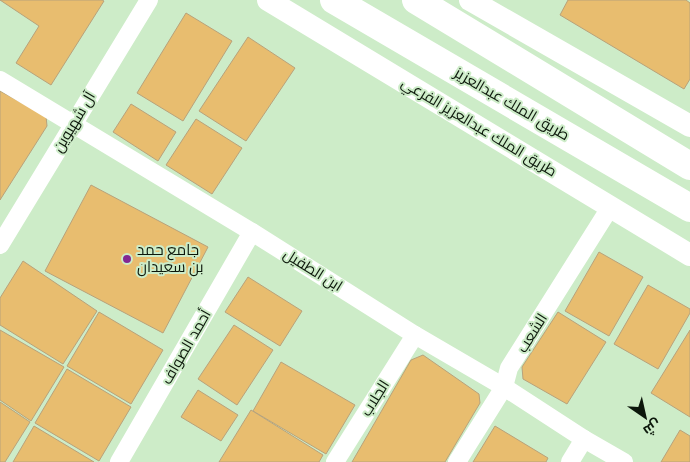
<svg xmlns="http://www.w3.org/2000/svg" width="690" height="462" viewBox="0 0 690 462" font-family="'Public Sans',Cairo,sans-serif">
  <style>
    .building { fill: #e8bd6f; stroke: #b8a27b }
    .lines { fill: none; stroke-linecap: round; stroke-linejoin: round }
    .minor { stroke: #fff; stroke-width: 18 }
    .tertiary { stroke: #fff; stroke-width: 22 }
    .primary { stroke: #fff; stroke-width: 28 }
    .poi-dot { fill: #832793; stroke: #cdecc8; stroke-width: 2 }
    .labels { text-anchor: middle; stroke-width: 4; stroke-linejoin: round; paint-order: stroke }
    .street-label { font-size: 15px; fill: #0c170b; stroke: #cdecc8 }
    .poi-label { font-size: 15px; fill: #0c170b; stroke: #cdecc8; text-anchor: start }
  </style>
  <rect width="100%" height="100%" fill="#cdecc8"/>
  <g class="building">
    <polygon points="0,0 102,0 104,1 51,85 16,63 39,26"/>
    <polygon points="568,0 686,0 690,3 690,79 684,89 560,15"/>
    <polygon points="186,13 232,41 183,121 137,93"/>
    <polygon points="248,37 295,68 246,141 199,111"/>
    <polygon points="0,91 46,116 47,126 0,200"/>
    <polygon points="131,104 176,132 158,161 113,132"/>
    <polygon points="196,119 242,148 212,194 166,165"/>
    <polygon points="91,185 208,247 163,333 45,271"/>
    <polygon points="599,252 643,277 609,336 565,311"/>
    <polygon points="23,261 97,311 63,364 0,325 0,298"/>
    <polygon points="248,277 302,311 280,346 225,312"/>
    <polygon points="648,285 690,309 690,313 658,369 614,344"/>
    <polygon points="99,312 163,350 131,404 67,366"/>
    <polygon points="558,312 606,342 567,404 523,379 522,367"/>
    <polygon points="234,325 273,350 237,405 198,379"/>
    <polygon points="0,330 64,367 31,421 0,400"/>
    <polygon points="690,330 690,417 651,393"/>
    <polygon points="423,355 479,394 480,403 445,462 352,462 411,360"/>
    <polygon points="281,362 355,405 326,454 253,411"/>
    <polygon points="67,369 131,407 99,461 35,423"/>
    <polygon points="198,390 238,415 221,441 181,417"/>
    <polygon points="0,402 30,422 5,462 0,462"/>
    <polygon points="251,410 323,455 319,462 219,462"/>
    <polygon points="34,426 94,462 13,462"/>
    <polygon points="495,426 548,458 546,462 473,462"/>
    <polygon points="680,430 690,436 690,462 661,462"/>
  </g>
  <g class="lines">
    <g class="minor">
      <polyline points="0,80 252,232 415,335 504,387 584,439 624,462"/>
      <polyline points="0,245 149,0"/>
      <polyline points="119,462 252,232"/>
      <polyline points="335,462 415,335"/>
      <polyline points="457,462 504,387 509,368 611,206"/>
      <polyline points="570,462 584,439"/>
    </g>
    <g class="tertiary">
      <polyline points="268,0 690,255"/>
      <polyline points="470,0 690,126"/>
    </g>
    <g class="primary">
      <polyline points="334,0 690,208"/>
      <polyline points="416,0 690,166"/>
    </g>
  </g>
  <circle class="poi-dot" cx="127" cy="259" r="5"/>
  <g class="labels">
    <g class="street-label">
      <text transform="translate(512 104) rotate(30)" y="5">طريق الملك عبدالعزيز</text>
      <text transform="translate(74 122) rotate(-59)" y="5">آل شهيوين</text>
      <text transform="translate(479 127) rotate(31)" y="5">طريق الملك عبدالعزيز الفرعي</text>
      <text transform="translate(313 270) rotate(32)" y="5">ابن الطفيل</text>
      <text transform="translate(532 333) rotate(-58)" y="5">الشعب</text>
      <text transform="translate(186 347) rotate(-60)" y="5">أحمد الصواف</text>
      <text transform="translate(375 398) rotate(-58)" y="5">الجلاب</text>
    </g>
    <g class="poi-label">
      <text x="137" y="255">جامع حمد<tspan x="137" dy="17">بن سعيدان</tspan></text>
    </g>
  </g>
  <g transform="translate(645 417) rotate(146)" stroke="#cdecc8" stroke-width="4" paint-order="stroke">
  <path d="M0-4L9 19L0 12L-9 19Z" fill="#0c170b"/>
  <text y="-8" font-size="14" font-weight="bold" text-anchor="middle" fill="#0c170b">ش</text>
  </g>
</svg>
